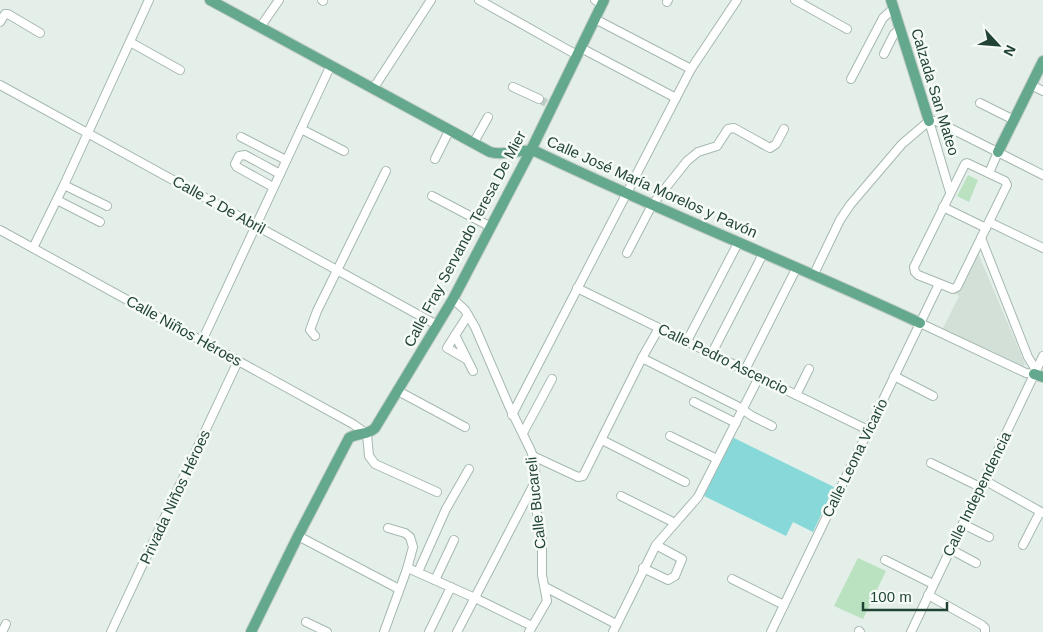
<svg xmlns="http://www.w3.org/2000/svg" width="1043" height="632" viewBox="0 0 1043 632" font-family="Helvetica,sans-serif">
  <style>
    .built { fill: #d2e0d7 }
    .green { fill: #bbe2c0 }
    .water { fill: #87d9d9 }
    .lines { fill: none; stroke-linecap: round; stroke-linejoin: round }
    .minor-tunnel { stroke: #bdcdc5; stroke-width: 8; stroke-dasharray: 8 4; stroke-linecap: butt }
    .minor-casing { stroke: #a6b8af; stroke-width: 10 }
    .major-casing { stroke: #c1cbc6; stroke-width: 12 }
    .minor { stroke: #fff; stroke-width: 8 }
    .major { stroke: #64a98d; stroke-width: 10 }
    .labels { text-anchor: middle; stroke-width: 5; stroke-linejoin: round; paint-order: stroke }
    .street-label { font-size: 15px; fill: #214435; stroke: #f6fbf7 }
  </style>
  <rect width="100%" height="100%" fill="#e4efe9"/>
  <polygon class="built" points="973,251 978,253 1025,364 1024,367 942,330 959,296 954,293"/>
  <g class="green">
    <polygon points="968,175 978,180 969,202 957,196"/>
    <polygon points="858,558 886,571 863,619 834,606"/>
  </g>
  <polygon class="water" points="732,437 834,487 813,532 793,522 786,536 704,496"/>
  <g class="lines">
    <polyline class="minor-tunnel" points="539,99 548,104"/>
    <g class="minor-casing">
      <g id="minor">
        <polyline points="322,0 323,1"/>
        <polyline points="479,0 577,55"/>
        <polyline points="595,0 602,4"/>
        <polyline points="795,0 847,29"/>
        <polyline points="667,2 668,0"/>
        <polyline points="595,19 691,69"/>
        <polyline points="0,22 5,14 8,14 40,33"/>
        <polyline points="261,26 279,0"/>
        <polyline points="130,42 180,70"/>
        <polyline points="581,48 676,98"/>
        <polyline points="884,54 894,34 900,29"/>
        <polyline points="851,79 883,18 894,8"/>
        <polyline points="0,85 437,325"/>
        <polyline points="1031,85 1043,91"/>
        <polyline points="513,87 539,99"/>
        <polyline points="373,89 431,0"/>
        <polyline points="980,103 1014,120"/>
        <polyline points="929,121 936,121 1043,175"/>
        <polyline points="929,121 950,192"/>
        <polyline points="301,129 344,151"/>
        <polyline points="241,137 286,160"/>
        <polyline points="473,144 488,117"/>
        <polyline points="435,159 449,131"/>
        <polygon points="967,163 1005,181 1007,185 957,287 953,289 918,275 915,272 914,267 965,164"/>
        <polyline points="989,173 998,152"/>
        <polyline points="64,185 107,206"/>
        <polyline points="273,187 237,167 235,164 239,156 245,155 280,174"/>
        <polyline points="432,196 491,227"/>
        <polyline points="57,200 100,222"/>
        <polyline points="943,207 986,228"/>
        <polyline points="989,222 1043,248"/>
        <polyline points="0,230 353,424 367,434 369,456 375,464 437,492"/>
        <polyline points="981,238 1028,357 1036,370"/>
        <polyline points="33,248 64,185 149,0"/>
        <polyline points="627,253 652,205 687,161 698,152 717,146 728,129 734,128 770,148 776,144 784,129"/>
        <polyline points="813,276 840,220 850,205 902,144 929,121"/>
        <polyline points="577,288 868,430"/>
        <polyline points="453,299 465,310 475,327 509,406 531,451 535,462 536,509 542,536 542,575 547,601 529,632"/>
        <polyline points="920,323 1026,373 1034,374"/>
        <polyline points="455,335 473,371"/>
        <polyline points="315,336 310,330 317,311 386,171"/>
        <polyline points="202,341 330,67"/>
        <polyline points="687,341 738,243"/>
        <polyline points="712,353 763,254"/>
        <polyline points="642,358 739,407 752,416 772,426"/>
        <polyline points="466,359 447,348 468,315"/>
        <polyline points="745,370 796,269"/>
        <polyline points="894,376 933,396"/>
        <polyline points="398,391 465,427"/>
        <polyline points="796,395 809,369"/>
        <polyline points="694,402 736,423"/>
        <polyline points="512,415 691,69 737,0"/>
        <polyline points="523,433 552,379"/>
        <polyline points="670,436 717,459"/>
        <polyline points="602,440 685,482"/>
        <polyline points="533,456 578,477 583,476 642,358 659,328"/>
        <polyline points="931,463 980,487"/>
        <polyline points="984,480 1043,513"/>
        <polyline points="621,496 675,523"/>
        <polyline points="963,524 989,537"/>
        <polyline points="298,536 399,589"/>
        <polyline points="1023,545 1040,512"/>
        <polyline points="950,549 976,563"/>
        <polyline points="885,560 933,584"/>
        <polyline points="643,568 668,580 675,576 682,559 656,545"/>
        <polyline points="407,569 410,569 475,598 532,626"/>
        <polyline points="418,572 446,509 469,469"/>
        <polyline points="732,579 784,605"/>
        <polyline points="435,580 454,540"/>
        <polyline points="545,587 616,624"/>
        <polyline points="928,595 982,625 985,628 985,632"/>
        <polyline points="306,622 327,632"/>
        <polyline points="859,631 860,632"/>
        <polyline points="2,632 6,624"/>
        <polyline points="111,632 238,361"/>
        <polyline points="384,632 407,569 413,547 410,537 405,533 388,528"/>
        <polyline points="429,632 451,587"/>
        <polyline points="457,632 535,482"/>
        <polyline points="613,632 656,545 698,497 759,377"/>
        <polyline points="771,632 939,284"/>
        <polyline points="911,632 1043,356"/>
      </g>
    </g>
    <g class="major-casing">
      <g id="major">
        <path d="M 210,0 L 490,152 C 506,157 522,147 537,152 C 664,213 794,264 920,323"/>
        <polyline points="891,0 929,121"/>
        <polyline points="998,152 1043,61"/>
        <polyline points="1034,374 1043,377"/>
        <path d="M 251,632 L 298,536 L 349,438 C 358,432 367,436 375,428 L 453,299 L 531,150 L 604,0"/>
      </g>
    </g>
    <use href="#minor" class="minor"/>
    <use href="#major" class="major"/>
  </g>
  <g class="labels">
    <g class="street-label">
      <text transform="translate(935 92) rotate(73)" y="5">Calzada San Mateo</text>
      <text transform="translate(652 187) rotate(24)" y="5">Calle José María Morelos y Pavón</text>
      <text transform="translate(219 205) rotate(29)" y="5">Calle 2 De Abril</text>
      <text transform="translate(465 239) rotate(-62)" y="5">Calle Fray Servando Teresa De Mier</text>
      <text transform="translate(184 331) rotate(29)" y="5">Calle Niños Héroes</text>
      <text transform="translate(723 359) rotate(26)" y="5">Calle Pedro Ascencio</text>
      <text transform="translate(855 458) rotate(-64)" y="5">Calle Leona Vicario</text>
      <text transform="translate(977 494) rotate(-64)" y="5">Calle Independencia</text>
      <text transform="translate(175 497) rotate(-65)" y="5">Privada Niños Héroes</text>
      <text transform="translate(536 503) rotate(-96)" y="5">Calle Bucareli</text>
    </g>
  </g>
  <g transform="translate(998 45) rotate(116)" stroke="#f6fbf7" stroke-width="4" paint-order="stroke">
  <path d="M0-4L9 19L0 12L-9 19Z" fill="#214435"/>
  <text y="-8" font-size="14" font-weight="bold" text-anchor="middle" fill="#214435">N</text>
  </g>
  <path d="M863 602v8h84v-8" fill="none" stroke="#214435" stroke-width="2.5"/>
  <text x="870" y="602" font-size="15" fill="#214435" stroke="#f6fbf7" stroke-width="4" paint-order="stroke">100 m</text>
</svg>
